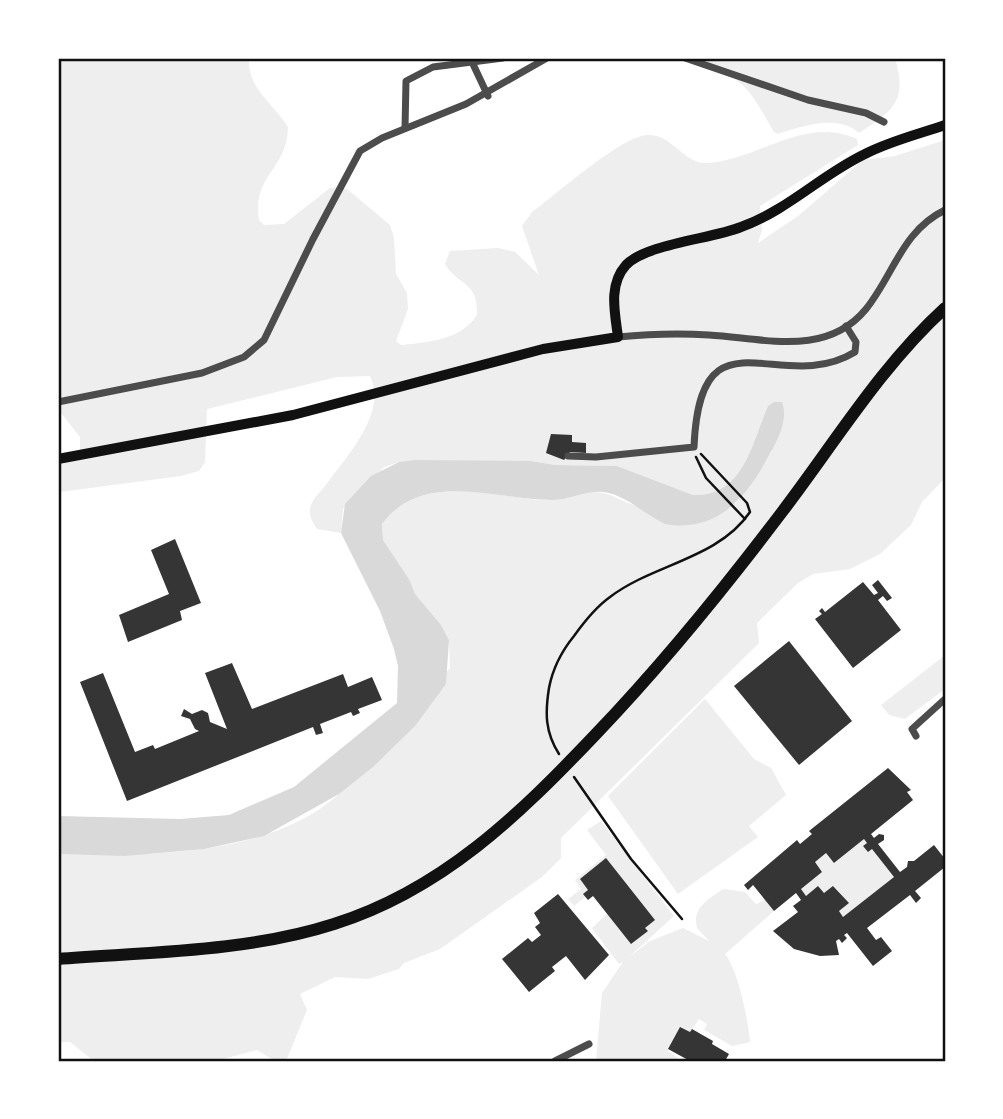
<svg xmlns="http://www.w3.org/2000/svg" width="1003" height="1119" viewBox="0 0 1003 1119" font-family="Commissioner,sans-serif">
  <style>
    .green { fill: #eee }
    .water { fill: #d9d9d9 }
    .building { fill: #353535; fill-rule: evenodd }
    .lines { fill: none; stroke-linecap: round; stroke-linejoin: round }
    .path { stroke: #111; stroke-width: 2.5 }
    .minor { stroke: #4c4c4c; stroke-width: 7 }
    .secondary { stroke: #111; stroke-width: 10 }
    .trunk { stroke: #111; stroke-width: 12 }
    .neatline { fill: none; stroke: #111; stroke-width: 2.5 }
  </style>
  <rect width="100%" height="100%" fill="#fff"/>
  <g class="green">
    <path d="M 58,58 L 249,58 C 247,88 273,103 288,127 C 287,171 252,174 259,220 L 264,225 L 284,224 L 330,188 L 347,189 L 390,225 L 394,238 L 396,274 L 407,293 L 408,309 L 396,341 L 401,345 C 429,342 461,340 477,315 C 478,280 459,287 445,264 L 450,251 L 498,248 L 515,252 L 539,275 L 522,226 L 532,212 C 557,194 620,137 647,135 C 672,133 684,165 708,163 C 760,159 805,115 857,139 L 858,145 L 760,206 L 762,230 L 758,243 L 798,216 L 863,160 L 895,156 L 945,140 L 945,478 L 922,502 L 911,525 L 880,554 L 850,569 L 813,574 L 798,583 L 757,623 L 759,643 L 561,838 L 561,858 L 542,877 L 440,949 L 404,963 L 399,969 L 368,979 L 335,977 L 300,994 L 307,1010 L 286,1061 L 275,1061 L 257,1050 L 215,1061 L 94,1061 L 70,1042 L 58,1042 L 58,854 C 146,856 271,857 340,793 C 377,759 415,707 450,668 L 449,640 L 441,625 L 414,594 L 409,579 L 383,540 L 382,524 C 420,473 488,496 542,500 C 560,502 576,491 594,492 C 610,492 620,501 634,505 C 651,510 714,504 736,503 L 772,451 L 768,406 C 752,442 744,497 693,495 L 617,466 L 556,465 L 531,461 L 399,462 L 384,467 L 343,509 L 341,533 L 317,529 C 313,522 309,517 310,509 C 311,499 323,490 328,482 C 347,456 388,412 370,376 L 337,377 L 207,409 L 205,462 L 199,471 L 181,476 L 60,492 L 58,466 L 80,450 L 80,437 L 58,409 Z"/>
    <path d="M 688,58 L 895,58 C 908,101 893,111 859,133 C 838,114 803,126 778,134 L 774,132 C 745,80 744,80 688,58 Z"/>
    <polygon points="944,656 945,689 905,719 889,715 881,705"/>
    <polygon points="705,699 754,759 771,768 786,795 749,826 758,837 678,894 608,796"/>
    <path d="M 601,821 L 674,916 L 629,957 L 650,941 L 683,928 L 709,941 L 697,928 C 692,908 708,899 723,889 L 745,892 L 756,904 L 765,900 L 774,911 L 725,954 C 738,970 748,1019 750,1042 L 732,1046 L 704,1030 L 707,1024 L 699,1019 L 689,1034 L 680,1029 L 668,1051 L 682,1061 L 596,1061 L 602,993 L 623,962 L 619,964 L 592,928 L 611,910 L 594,890 L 574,906 L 568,899 L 581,889 L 575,880 L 606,855 L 587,830 Z"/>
    <polygon points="864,839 867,843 863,846 868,852 872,849 894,877 843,917 839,911 849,903 834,886 824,893 818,886 806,896 801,889 822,872 815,862 826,853 835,863"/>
  </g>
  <path class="water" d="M 774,402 L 782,402 C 789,419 777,442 768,457 C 751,489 726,523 687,525 C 678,526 668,526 661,522 C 644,513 628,498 609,493 C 589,488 572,500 552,500 C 496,500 423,469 382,524 L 383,540 L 409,579 L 415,594 L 441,625 L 449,640 L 446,684 L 415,726 L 373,767 L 339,794 L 264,836 L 204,849 L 125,856 L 58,854 L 58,816 L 180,819 L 229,815 L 294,787 L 397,703 L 398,666 L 394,649 L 380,611 L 341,533 L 345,504 L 371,476 L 399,462 L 415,460 L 531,461 L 556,465 L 617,466 L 693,495 C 744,497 752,442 768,406 Z"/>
  <g class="building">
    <polygon points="551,434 572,435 572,442 586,443 586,453 570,452 564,460 546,453"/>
    <polygon points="175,539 201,603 180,611 182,620 128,642 119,615 169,594 151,550"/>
    <polygon points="878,580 892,598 887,601 883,596 878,600 901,630 853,668 815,619 822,614 819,611 822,608 825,612 863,582 874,595 878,593 872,585"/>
    <polygon points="789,641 852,721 799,765 734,686"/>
    <polygon points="232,663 252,709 343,674 348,687 372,677 382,700 358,709 360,713 353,716 351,712 320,724 323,733 316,735 313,727 127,801 80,682 103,673 135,752 153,745 155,749 199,731 195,729 190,719 181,716 184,709 192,714 202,710 208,713 210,722 227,729 205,673"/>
    <path d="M 888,768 L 911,790 L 907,792 L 913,800 L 871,834 L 874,838 L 879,834 L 884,835 L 884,840 L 878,844 L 900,872 L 907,867 L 908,861 L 914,861 L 934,845 L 945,859 L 945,867 L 915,891 L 921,898 L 916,903 L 910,895 L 867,928 L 876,940 L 881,937 L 892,951 L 873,966 L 847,933 L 844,935 L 847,938 L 842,943 L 839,939 L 836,941 L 839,955 L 820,956 L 794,949 L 773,931 L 798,912 L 793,906 L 801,900 L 796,893 L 774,911 L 753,885 L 748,890 L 744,885 L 797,840 L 800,844 L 812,834 L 809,831 ZM 864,839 L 867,843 L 863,846 L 868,852 L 872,849 L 894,877 L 843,917 L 839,911 L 849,903 L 833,886 L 824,893 L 818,886 L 806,896 L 801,889 L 822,872 L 815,862 L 826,853 L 834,863 Z"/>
    <polygon points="606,858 655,920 645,928 648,931 631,944 593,896 588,900 583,894 588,890 580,879"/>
    <polygon points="558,894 609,955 585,980 566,956 552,967 555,971 529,992 502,959 528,938 532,942 541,935 535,927 540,923 534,913"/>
    <polygon points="680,1027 690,1032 692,1029 713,1041 712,1044 729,1054 725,1061 690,1061 668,1049"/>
  </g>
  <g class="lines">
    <g class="path">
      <polyline points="696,457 706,478 745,519"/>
      <path d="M 559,754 C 545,732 545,713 549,688 C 553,667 561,652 574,636 C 584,622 596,607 610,597 C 653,564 718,559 750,512 L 747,503 L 701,454"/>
      <polyline points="574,777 631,859 682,919"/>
    </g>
    <g class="minor">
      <polyline points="685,58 808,100 866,113 884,122"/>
      <polyline points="472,62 488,96"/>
      <polyline points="405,128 406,81 433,67 503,58"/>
      <path d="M 618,337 C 648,334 679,333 709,335 C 763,338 826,358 866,309 C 894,274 902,231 945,210"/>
      <polyline points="58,402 202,373 244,357 264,340 313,239 360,151 382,138 466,104 547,58"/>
      <path d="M 568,456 L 596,457 L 694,447 C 700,303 780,398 855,352 L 856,342 L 846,326"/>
      <polyline points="916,736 912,729 945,699"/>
      <polyline points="555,1061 589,1044"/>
    </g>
    <path class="secondary" d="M 58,459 L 293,415 L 543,349 L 618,337 C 615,313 608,285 626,265 C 646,244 711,239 741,227 C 788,210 821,175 865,154 C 890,141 919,134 945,125"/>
    <path class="trunk" d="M 58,959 C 149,952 247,952 334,924 C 442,890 519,815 595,735 C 662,665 723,590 782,512 C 834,444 881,366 945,308"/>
  </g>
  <rect width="1003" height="1119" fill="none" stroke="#ffffff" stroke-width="119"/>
  <rect x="60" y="60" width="884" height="1000" class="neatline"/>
</svg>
